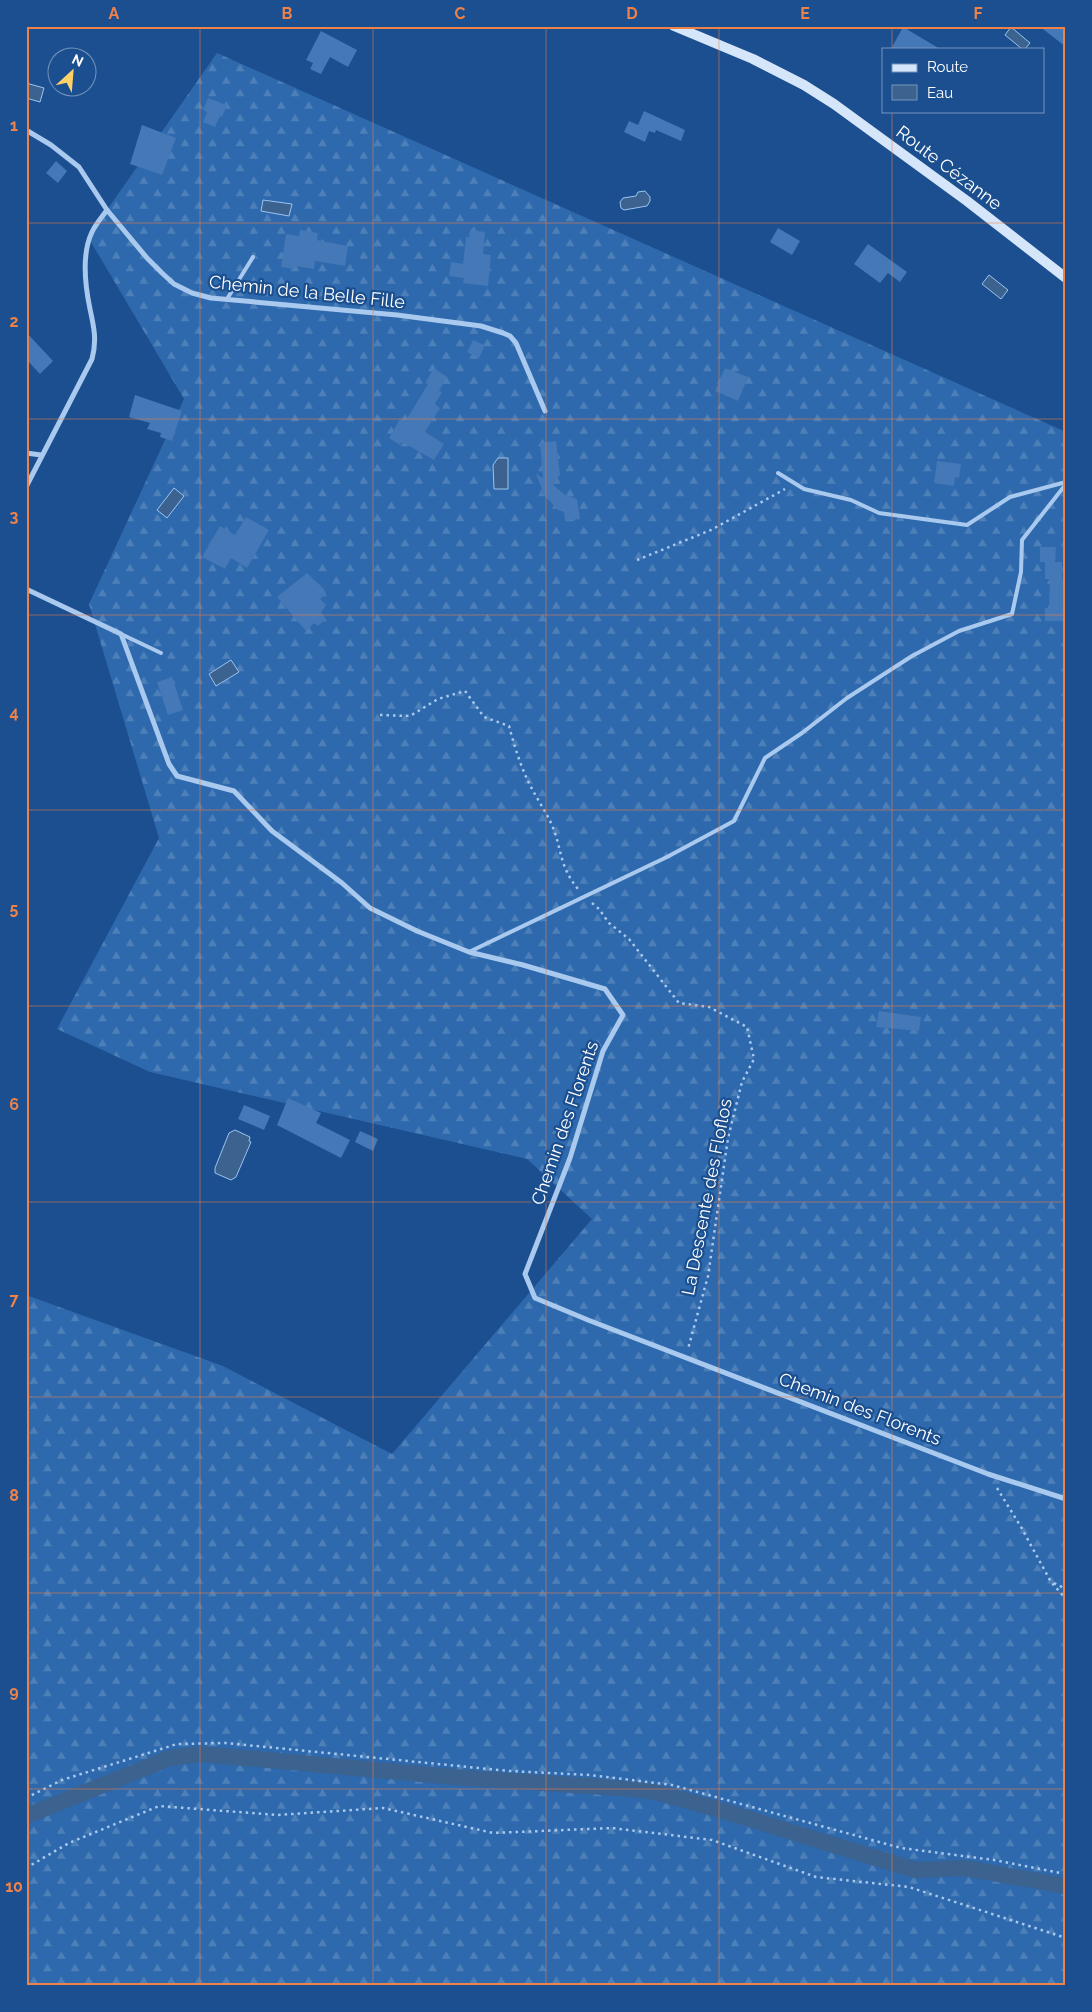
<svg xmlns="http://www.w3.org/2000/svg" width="1092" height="2012" viewBox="0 0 1092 2012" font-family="Raleway,sans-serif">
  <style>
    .forest { fill: url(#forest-firs) }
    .water { fill: #3c6290; stroke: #9cc4f0 }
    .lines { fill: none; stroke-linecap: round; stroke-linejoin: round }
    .canal { stroke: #3c6290; stroke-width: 16 }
    .building { fill: #4478b7 }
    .path { stroke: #a9c9ee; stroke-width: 2.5; stroke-dasharray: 2.5 4; stroke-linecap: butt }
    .lane { stroke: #a9c9ee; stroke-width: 4 }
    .street { stroke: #a9c9ee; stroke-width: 5 }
    .secondary { stroke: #d6e6fa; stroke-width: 10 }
    .grid { fill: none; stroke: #ee8249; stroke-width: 1; stroke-opacity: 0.55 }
    .labels { text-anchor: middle; stroke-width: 4.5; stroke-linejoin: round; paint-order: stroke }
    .street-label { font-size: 18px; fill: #fff; stroke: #1b4f8f }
    .neatline { fill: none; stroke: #ee8249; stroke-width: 2 }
    .grid-label { font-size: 16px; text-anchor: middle; font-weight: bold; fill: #ee8249 }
  </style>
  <defs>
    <pattern id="forest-firs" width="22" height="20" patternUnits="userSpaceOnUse" patternTransform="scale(1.25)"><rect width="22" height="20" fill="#2e69ad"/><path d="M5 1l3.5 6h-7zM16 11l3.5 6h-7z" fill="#4d80b9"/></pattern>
  </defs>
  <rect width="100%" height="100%" fill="#1b4f8f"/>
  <polygon class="forest" points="217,53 1066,432 1066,1986 26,1986 26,1295 223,1366 392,1454 592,1219 527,1159 150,1072 57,1029 159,838 89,604 184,399 88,237"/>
  <g class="water">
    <polygon points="1011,27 1030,43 1025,49 1022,49 1005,35"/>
    <polygon points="26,83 44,88 40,102 26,98"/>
    <polygon points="645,191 650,197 650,201 647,206 624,210 621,208 620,202 623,198 636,196 638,192"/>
    <polygon points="263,200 292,204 289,216 261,211"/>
    <polygon points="989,275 1008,290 1001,299 982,284"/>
    <polygon points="498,458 508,458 508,489 494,489 493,465"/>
    <polygon points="174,488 184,496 167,518 157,510"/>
    <polygon points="231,660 239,672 216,686 209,674"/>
    <polygon points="235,1130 250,1137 249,1141 251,1142 236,1177 231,1180 215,1173 215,1168 229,1133"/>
  </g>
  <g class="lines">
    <polyline class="canal" points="26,1816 170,1758 201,1754 454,1777 633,1789 655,1792 717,1809 915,1870 964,1868 1066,1886"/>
  </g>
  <g class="building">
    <polygon points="1039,26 1066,26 1066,47"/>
    <polygon points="903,27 940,49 891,49"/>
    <polygon points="321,31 357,50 348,67 330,57 321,74 310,69 313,63 306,60"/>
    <polygon points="208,98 227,105 222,117 220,116 215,127 203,122 207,112 203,110"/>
    <polygon points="644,111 685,130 681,141 656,130 655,133 649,131 645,142 624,132 629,121 638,125"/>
    <polygon points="142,125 176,138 162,175 130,164"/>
    <polygon points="56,161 67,171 58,183 46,173"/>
    <polygon points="778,228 800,241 792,255 770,242"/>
    <polygon points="300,230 318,233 317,240 348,246 345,266 315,261 314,269 295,266 294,269 281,267 286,234 299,236"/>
    <polygon points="470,230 485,232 483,254 491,255 488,286 463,283 464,278 449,276 451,262 463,264 466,237 469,237"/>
    <polygon points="868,244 907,272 900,282 888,273 880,283 854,264"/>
    <polygon points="26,332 53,361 40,374 26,359"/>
    <polygon points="473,340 485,345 479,358 467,352"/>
    <polygon points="434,368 447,377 439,391 442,392 435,404 440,408 425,432 444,444 434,460 402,442 400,445 389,438 400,419 405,422 428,384 425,383"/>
    <polygon points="725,368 748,377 738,401 715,391"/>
    <polygon points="135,395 182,411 172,441 160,437 161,433 147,429 150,423 129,417"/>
    <polygon points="556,441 560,475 553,485 564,494 577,499 580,519 565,521 564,512 558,510 540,491 542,489 536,474 543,478 540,443"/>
    <polygon points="937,461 961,464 959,478 955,477 954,486 934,483"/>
    <polygon points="246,517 269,530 247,568 231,558 225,569 202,557 220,526 235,535"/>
    <polygon points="1040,547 1056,547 1055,562 1062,562 1062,579 1066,579 1066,621 1045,621 1045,608 1049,608 1050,579 1045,579 1045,562 1040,562"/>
    <polygon points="307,573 324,589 326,594 320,599 326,605 321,613 326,619 318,626 314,623 306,631 277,597"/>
    <polygon points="172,677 183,710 168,715 157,682"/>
    <polygon points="879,1011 921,1017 919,1031 876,1027"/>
    <polygon points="288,1098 321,1113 316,1123 350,1140 341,1158 277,1125"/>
    <polygon points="244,1105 270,1116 264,1130 238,1119"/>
    <polygon points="360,1131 378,1139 373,1151 355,1142"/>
  </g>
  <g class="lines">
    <g class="path">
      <polyline points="637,560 711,530 785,489"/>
      <path d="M 380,715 L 410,716 L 438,699 L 465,691 L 484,717 L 509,726 C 514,745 520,764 528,781 C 535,796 545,810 552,825 C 562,849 559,866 578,889"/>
      <polyline points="592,903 599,909 609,923 629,939 679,1003 709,1007 747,1027 754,1059 742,1082 728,1138 708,1276 688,1349"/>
      <polyline points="997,1488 1021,1527 1051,1582 1066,1599"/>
      <polyline points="1054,1583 1066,1589"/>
      <polyline points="26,1798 62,1780 177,1744 226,1743 509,1771 590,1775 672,1785 901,1848 994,1860 1066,1874"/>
      <polyline points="26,1868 69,1843 159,1806 277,1815 383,1808 493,1833 612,1828 712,1840 816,1877 909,1887 1066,1938"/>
    </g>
    <g class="lane">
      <polyline points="227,299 253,257"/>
      <polyline points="778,473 804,489 851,500 879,513 967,525 1010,497 1066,482"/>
      <polyline points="121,634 161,653"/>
      <polyline points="469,952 667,857 734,821 765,758 802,733 847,698 912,656 959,631 1012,614 1021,572 1022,540 1066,484"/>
    </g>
    <g class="street">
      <polyline points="26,130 51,145 79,167 107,210 147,258 162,273 174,284 192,293 211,298 397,315 481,326 503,333 510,336 516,343 545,411"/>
      <polyline points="26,453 41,455"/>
      <path d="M 26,487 L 92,359 C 97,341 94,327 90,309 C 85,285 81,255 92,232 C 96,224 102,217 107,210"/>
      <polyline points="26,589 121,634 169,764 177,776 234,791 272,831 342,883 370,908 417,931 469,952 523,965 605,989 623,1015 603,1051 570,1158 525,1274 535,1298 588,1320 988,1474 1066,1499"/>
    </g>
    <polyline class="secondary" points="674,26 753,59 804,85 834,104 967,201 1066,278"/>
  </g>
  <path class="grid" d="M 200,26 L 200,1986M 373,26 L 373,1986M 546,26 L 546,1986M 719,26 L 719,1986M 892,26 L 892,49M 892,111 L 892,1986M 26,223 L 1066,223M 26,419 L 1066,419M 26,615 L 1066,615M 26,810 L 1066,810M 26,1006 L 1066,1006M 26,1202 L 1066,1202M 26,1397 L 1066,1397M 26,1593 L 1066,1593M 26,1789 L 1066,1789"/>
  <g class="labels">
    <g class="street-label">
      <text transform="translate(949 168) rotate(37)" y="6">Route Cézanne</text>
      <text transform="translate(307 292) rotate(6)" y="6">Chemin de la Belle Fille</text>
      <text transform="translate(565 1123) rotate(-71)" y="6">Chemin des Florents</text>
      <text transform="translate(707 1197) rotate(-79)" y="6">La Descente des Floflos</text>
      <text transform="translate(860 1409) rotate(21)" y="6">Chemin des Florents</text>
    </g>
  </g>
  <rect width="1092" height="2012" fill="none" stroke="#1b4f8f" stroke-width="55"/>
  <rect x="882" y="48" width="162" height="65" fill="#1b4f8f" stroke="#7695bc"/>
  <rect x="892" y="64" width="25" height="8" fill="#d6e6fa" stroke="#7695bc"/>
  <text x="927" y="72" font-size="15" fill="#ffffff">Route</text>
  <rect x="892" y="85" width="25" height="15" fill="#3c6290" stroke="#7695bc"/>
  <text x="927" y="98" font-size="15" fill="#ffffff">Eau</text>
  <g transform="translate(72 72) rotate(26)"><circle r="24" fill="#1b4f8f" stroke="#7695bc"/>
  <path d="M0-4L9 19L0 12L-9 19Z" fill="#ffd166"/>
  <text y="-8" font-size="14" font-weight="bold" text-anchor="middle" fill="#ffffff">N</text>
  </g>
  <rect x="28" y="28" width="1036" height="1956" class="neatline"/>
  <g class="grid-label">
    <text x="114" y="19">A</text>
    <text x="287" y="19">B</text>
    <text x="460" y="19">C</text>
    <text x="632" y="19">D</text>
    <text x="805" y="19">E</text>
    <text x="978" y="19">F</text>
    <text x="14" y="131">1</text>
    <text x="14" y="327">2</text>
    <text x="14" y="522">3</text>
    <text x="14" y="718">4</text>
    <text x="14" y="914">5</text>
    <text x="14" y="1110">6</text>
    <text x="14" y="1305">7</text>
    <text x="14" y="1501">8</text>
    <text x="14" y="1697">9</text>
    <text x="14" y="1892">10</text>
  </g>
</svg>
